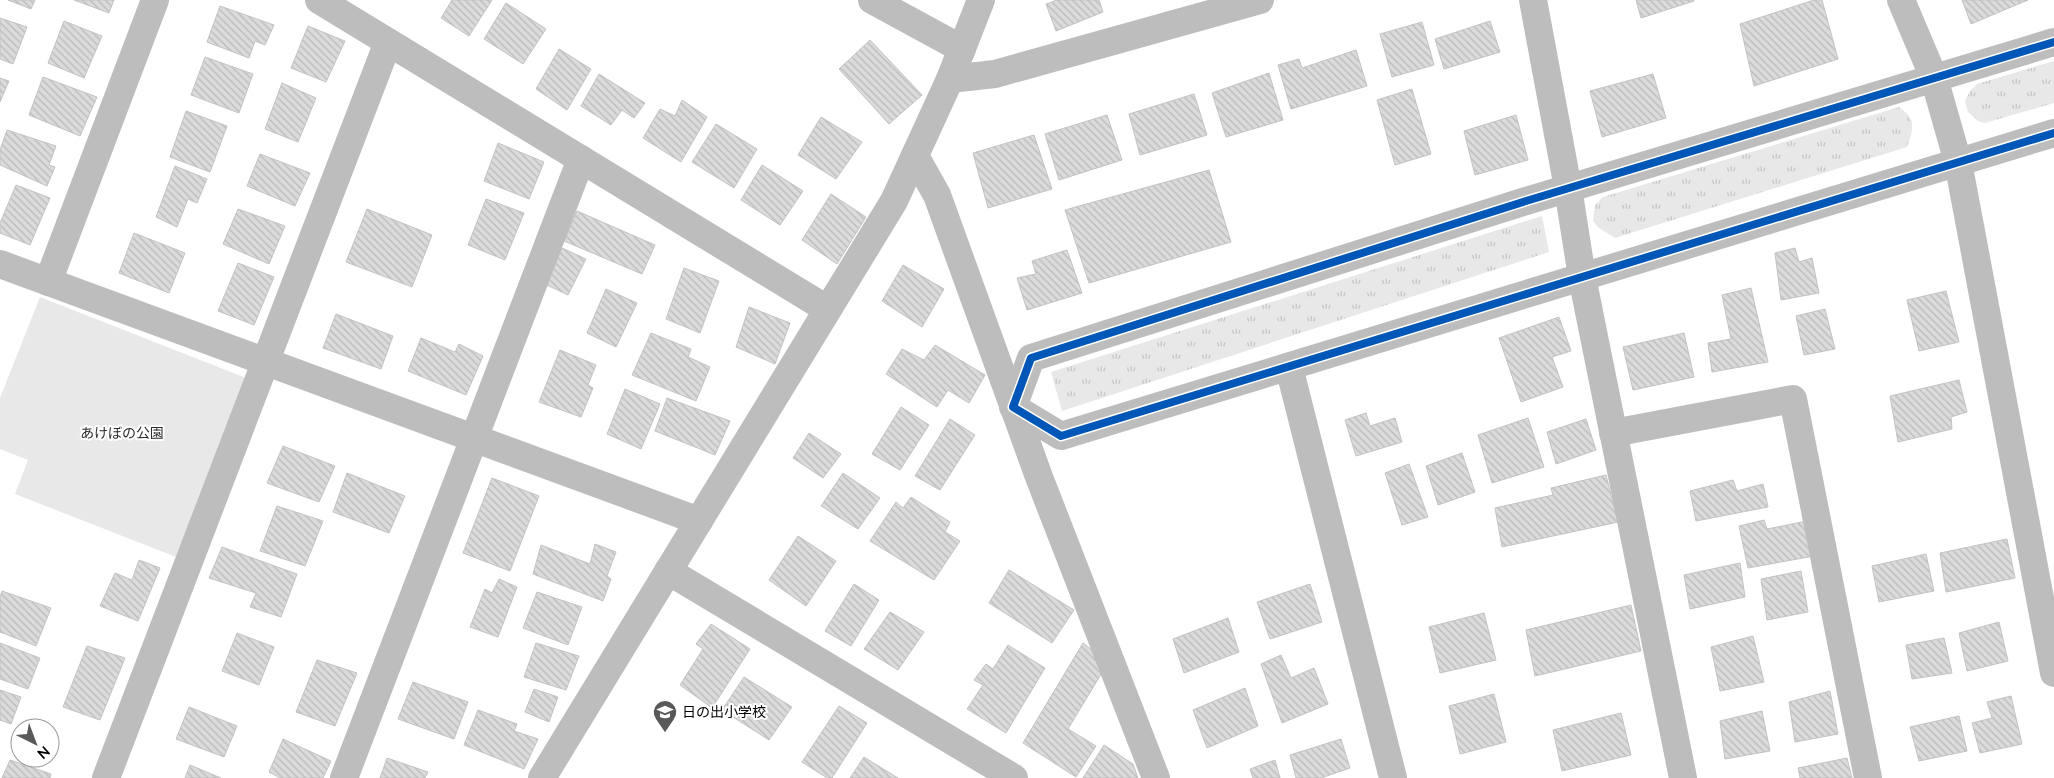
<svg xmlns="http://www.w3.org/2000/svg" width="2054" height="778" viewBox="0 0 2054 778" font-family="Lato,'Noto Sans JP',sans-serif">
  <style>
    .grass { fill: url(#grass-tufts) }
    .green { fill: #e8e8e8 }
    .building { fill: url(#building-back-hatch); stroke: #c3c3c3 }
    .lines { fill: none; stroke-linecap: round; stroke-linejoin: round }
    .minor { stroke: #bdbdbd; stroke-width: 28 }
    .tertiary { stroke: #bdbdbd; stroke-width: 28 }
    .cycleway-casing { stroke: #fff; stroke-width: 11 }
    .cycleway { stroke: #0057b8; stroke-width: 8 }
    .labels { text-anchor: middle; stroke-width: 4; stroke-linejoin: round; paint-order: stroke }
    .park-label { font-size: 14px; fill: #2c2c2c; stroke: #fff }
    .poi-label { font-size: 14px; fill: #000; stroke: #fff; text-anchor: start }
  </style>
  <defs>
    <pattern id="grass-tufts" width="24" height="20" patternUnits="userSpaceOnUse" patternTransform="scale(1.25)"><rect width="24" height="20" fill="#e8e8e8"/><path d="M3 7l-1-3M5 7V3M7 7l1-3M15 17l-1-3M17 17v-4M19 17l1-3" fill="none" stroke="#c5c5c5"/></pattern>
    <pattern id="building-back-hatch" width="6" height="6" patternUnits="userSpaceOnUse" patternTransform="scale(1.25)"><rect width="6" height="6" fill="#dbdbdb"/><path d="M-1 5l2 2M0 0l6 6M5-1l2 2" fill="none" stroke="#bababa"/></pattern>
  </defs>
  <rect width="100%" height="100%" fill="#fff"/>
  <g class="grass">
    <polygon points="2054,61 2054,103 1985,123 1978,121 1968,112 1965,101 1970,91 1977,84"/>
    <path d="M 1899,107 C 1916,119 1914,128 1907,147 L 1615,238 L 1599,228 L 1593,221 L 1595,205 L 1603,197 Z"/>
    <polygon points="1542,216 1549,252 1062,411 1051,372"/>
  </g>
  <polygon class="green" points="40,297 246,378 176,557 15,494 28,460 0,449 0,398"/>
  <g class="building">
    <polygon points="8,0 35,0 31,9"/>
    <polygon points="74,0 114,0 109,13"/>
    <polygon points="452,0 492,0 469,36 441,18"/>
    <polygon points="1054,0 1099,0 1103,12 1056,31 1046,4 1055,1"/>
    <polygon points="1636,0 1694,0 1694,1 1641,18"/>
    <polygon points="1814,0 1822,0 1838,59 1754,86 1740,24"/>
    <polygon points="1962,0 2028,0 1971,24"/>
    <polygon points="506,3 546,29 523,64 484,39"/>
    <polygon points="220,6 274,25 265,45 255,41 249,58 207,42"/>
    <polygon points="0,18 27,27 13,64 0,59"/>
    <polygon points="64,21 102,36 84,78 48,63"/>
    <polygon points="1490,21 1500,52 1444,69 1435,39"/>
    <polygon points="1422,22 1434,65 1392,77 1380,34"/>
    <polygon points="308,26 345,41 326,82 291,68"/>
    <polygon points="870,40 922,95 889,124 839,69"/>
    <polygon points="559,49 591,69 567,110 536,89"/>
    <polygon points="1356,50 1367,86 1291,109 1278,65 1299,59 1302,68"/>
    <polygon points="205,57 253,74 239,113 191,95"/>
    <polygon points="1269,73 1283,120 1226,137 1212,93"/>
    <polygon points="599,74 645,103 634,118 622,110 611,125 581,106"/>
    <polygon points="1653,74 1666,118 1602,137 1590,91"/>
    <polygon points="43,77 97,97 80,136 29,115"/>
    <polygon points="0,78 9,81 0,102"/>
    <polygon points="282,83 316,98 298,142 265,129"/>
    <polygon points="1412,89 1431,154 1395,165 1377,100"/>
    <polygon points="1194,94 1207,135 1140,155 1129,114"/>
    <polygon points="682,100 707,117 681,162 643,138 660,109 675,116"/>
    <polygon points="186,111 227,126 210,172 170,157"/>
    <polygon points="1107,115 1122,160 1059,180 1045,134"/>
    <polygon points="1516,115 1528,160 1475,175 1464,131"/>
    <polygon points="821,117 862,142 836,179 798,155"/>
    <polygon points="716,124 757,149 734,188 692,162"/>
    <polygon points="7,130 56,146 49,165 55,167 47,186 0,165 0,150"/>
    <polygon points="1034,135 1052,189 988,208 973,153"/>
    <polygon points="498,143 544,162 529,199 484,181"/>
    <polygon points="260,154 310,173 295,206 247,186"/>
    <polygon points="762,165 803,191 780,225 741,200"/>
    <polygon points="175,166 207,179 197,203 188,199 177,227 156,217"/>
    <polygon points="1209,170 1231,242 1089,283 1065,210"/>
    <polygon points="16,185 50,198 30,245 0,233 0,223"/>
    <polygon points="831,194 866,217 837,264 802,240"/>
    <polygon points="486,199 524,213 505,260 468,245"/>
    <polygon points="238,209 285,226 269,264 223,244"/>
    <polygon points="367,209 432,235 412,287 346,262"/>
    <polygon points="577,211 655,245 642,274 564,241"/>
    <polygon points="134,233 185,253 169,293 119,273"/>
    <polygon points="562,248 586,259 568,295 545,284"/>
    <polygon points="1795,248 1799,262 1812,258 1819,293 1781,300 1775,253"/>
    <polygon points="1067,250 1082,293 1027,310 1017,278 1036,274 1032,261"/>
    <polygon points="238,263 274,277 254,325 218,311"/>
    <polygon points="903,265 944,289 922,327 882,301"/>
    <polygon points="684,268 719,281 700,333 666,319"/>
    <polygon points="1751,288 1768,362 1712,372 1708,343 1731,339 1722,295"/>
    <polygon points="606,289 637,303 616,347 587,333"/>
    <polygon points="1946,291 1959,342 1919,351 1907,300"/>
    <polygon points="749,307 790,323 775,364 736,347"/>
    <polygon points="1825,309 1835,349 1804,355 1796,316"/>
    <polygon points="336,314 393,336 381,369 323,348"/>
    <polygon points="1559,317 1571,351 1552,357 1563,387 1521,402 1499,338"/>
    <polygon points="651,333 691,349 688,357 710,367 696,401 632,375"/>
    <polygon points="1684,333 1694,377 1633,390 1623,347"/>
    <polygon points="421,338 455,352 459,344 483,356 466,395 408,371"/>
    <polygon points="935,345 985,375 969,403 948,390 937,407 886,374 902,349 924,360"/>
    <polygon points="560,350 596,365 588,385 593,388 581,417 539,402"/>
    <polygon points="1959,380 1967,412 1951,417 1952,429 1898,442 1890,396"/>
    <polygon points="625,389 660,404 641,449 607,434"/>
    <polygon points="667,398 730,421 715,455 655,431"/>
    <polygon points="901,407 929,425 900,470 872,454"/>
    <polygon points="1366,413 1370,426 1395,418 1402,442 1356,456 1345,420"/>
    <polygon points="1528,418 1544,467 1492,483 1478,435"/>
    <polygon points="950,419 975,435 940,490 915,476"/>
    <polygon points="1586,419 1596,450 1556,464 1547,432"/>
    <polygon points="809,433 841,454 823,478 793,458"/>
    <polygon points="283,446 335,466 319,502 267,483"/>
    <polygon points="1462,453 1475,492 1438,505 1426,466"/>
    <polygon points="1409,464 1428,517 1402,525 1385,473"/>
    <polygon points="347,473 405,496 389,533 333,512"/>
    <polygon points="843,473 880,498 858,529 821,506"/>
    <polygon points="1606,475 1618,522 1502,547 1495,508 1553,495 1551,488"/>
    <polygon points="492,478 539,496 510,571 463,553"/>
    <polygon points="1733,480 1737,491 1763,484 1768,507 1696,521 1690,491"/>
    <polygon points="911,497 950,522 945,532 960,541 934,580 870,541 896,502 903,508"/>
    <polygon points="277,506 323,521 305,566 260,551"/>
    <polygon points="1764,520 1767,529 1807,521 1814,556 1748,568 1739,526"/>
    <polygon points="798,536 836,561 806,606 769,580"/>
    <polygon points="2007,539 2015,578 1946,592 1940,553"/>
    <polygon points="595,544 616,552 607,576 611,579 603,601 533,574 541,545 590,564"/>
    <polygon points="222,547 297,574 281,617 250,607 256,593 209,578"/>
    <polygon points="1926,554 1934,591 1879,602 1872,566"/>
    <polygon points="139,560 160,568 138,621 100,606 115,573 132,580"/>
    <polygon points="1740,563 1745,597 1690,609 1684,575"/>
    <polygon points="1009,570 1074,610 1052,643 989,603"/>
    <polygon points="1801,571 1808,612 1767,620 1761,579"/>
    <polygon points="499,579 517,587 498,637 470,627 485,589 492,593"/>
    <polygon points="854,584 879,600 851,646 825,631"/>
    <polygon points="1310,584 1322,622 1270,639 1257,602"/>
    <polygon points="2,591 51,608 36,646 0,632 0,597"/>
    <polygon points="537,592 582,607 568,645 523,628"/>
    <polygon points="1631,605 1641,651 1535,676 1526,630"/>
    <polygon points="890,612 924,632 898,670 864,649"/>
    <polygon points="1484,613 1496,660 1440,673 1429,627"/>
    <polygon points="1228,618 1239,652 1184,673 1173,639"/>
    <polygon points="1999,622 2008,661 1967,671 1959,633"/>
    <polygon points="711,624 750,649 712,708 680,685 703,649 696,644"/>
    <polygon points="237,633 274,647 259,685 222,671"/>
    <polygon points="1753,636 1764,682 1720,691 1711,647"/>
    <polygon points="1944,638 1952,673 1912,679 1906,645"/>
    <polygon points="0,643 40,658 28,689 0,679"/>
    <polygon points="536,643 579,656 566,690 524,677"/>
    <polygon points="1083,643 1096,653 1103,671 1068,729 1096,746 1076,777 1023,743"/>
    <polygon points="1008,645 1045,668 1006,733 967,709 983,685 974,680 986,664 993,669"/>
    <polygon points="87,646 125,658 100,720 63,707"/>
    <polygon points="1281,655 1291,678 1314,668 1328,704 1282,723 1261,664"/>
    <polygon points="317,660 357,673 335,726 296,712"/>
    <polygon points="744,677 792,707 769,740 722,710"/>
    <polygon points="413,682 468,702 454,739 398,719"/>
    <polygon points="1245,688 1258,726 1207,748 1193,710"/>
    <polygon points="534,689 558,697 549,722 525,712"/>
    <polygon points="0,690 21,697 11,724 0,720"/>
    <polygon points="1830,691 1838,734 1795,742 1789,702"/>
    <polygon points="1494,694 1506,742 1460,754 1449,706"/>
    <polygon points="2011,696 2022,744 1980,753 1972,723 1992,718 1987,702"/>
    <polygon points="839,706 867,723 832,778 827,778 802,762"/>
    <polygon points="189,707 237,726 224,757 176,739"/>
    <polygon points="478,710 517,724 514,731 538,739 524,769 464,745"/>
    <polygon points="1762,711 1770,751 1725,759 1720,721"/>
    <polygon points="1621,713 1631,755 1562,771 1553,730"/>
    <polygon points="1959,716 1967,751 1919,761 1910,727"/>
    <polygon points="283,739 331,761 323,778 280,778 269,772"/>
    <polygon points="1341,739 1350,768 1321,778 1296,778 1290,755"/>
    <polygon points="1104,745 1133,764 1138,778 1083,778"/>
    <polygon points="864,757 898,778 850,778"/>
    <polygon points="387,758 428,772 425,778 380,778"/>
    <polygon points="1847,758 1852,778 1800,778 1798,768"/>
    <polygon points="10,760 51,774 50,778 2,778"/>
    <polygon points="1275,760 1280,778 1253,778 1250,769"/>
    <polygon points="190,765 221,778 185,778"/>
  </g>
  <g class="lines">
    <g class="minor">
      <polyline points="319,0 827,309"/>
      <polyline points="872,0 962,49"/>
      <polyline points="1533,0 1568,188 1582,277 1683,778"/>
      <polyline points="1901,0 1934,78 1958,162 2054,673"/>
      <polyline points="950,79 995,74 1260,0"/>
      <polyline points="915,156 937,195 1039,477 1156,778"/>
      <polyline points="0,264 699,521"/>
      <polyline points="48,282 155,0"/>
      <polyline points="1289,367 1393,778"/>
      <polyline points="1613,433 1793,399 1868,778"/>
      <polyline points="668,571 1014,778"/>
      <polyline points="106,778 388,42"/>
      <polyline points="344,778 581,159"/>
    </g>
    <g class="tertiary">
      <polyline points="2054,42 1526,201 1031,358 1013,407 1061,436 2054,133"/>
      <polyline points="542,778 894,201 950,79 981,0"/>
    </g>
    <g class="cycleway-casing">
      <polyline id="cycleway" points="2054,42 1526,201 1031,358 1013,407 1061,436 2054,133"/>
    </g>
    <use href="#cycleway" class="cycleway"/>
  </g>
  <defs>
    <g id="school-pin" transform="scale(1.25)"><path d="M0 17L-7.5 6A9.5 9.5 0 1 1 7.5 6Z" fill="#595959" stroke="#fff"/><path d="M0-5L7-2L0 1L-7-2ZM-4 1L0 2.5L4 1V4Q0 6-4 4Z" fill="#fff"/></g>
  </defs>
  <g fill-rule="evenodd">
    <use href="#school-pin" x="665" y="712"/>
  </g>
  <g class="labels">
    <g class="park-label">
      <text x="122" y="438">あけぼの公園</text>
    </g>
    <g class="poi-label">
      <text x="682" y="717">日の出小学校</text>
    </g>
  </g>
  <g transform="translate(35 743) rotate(138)"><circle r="24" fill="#ffffff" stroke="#999999"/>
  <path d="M0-4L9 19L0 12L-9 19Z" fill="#595959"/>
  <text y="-8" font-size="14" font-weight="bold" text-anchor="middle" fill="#000000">N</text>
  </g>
</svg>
